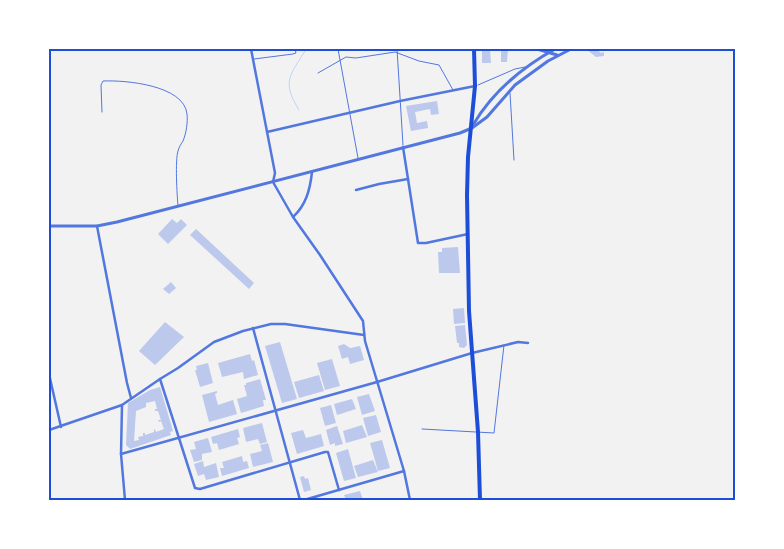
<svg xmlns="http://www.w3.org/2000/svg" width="784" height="549" viewBox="0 0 784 549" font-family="'Fira Sans',sans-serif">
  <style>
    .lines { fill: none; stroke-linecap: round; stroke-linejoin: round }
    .stream { stroke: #bfd3fe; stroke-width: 1 }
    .building { fill: #bdc9ec; fill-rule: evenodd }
    .service { stroke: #5277de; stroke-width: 1 }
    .minor { stroke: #5277de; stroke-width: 2.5 }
    .tertiary { stroke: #5277de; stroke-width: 3 }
    .secondary { stroke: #1d4ed8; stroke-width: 4 }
    .neatline { fill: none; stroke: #1d4ed8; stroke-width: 2 }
  </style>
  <rect width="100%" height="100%" fill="#f2f2f2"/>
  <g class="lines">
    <g class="stream">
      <polyline points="734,49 735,52"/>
      <path d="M 299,110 C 281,81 290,76 306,49"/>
    </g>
  </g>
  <g class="building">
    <polygon points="482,49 490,49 491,63 482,63"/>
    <polygon points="501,49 508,49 507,62 501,62"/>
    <polygon points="586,49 596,49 601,53 604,52 604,56 596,57"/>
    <polygon points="437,101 439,114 431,115 430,109 415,112 417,123 427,121 428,128 411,131 406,106"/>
    <polygon points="172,219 177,223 181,219 187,225 168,244 158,234"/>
    <polygon points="196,229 254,283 249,289 190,235"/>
    <polygon points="458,247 460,273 439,273 438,252 442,252 442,248"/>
    <polygon points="171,282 176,288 169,294 163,289"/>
    <polygon points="464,308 465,323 454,324 453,309"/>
    <polygon points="165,322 184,337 155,365 139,351"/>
    <polygon points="465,325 467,345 464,348 459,347 459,343 457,343 455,326"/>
    <polygon points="280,342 297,399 282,403 265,346"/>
    <polygon points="344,344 350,348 360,346 364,360 350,364 348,357 342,359 338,346"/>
    <polygon points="250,354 252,361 254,360 258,375 244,379 243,372 222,377 218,363"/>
    <polygon points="332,359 340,386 325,390 317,363"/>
    <polygon points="208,363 213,383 200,387 195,370 197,370 196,366"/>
    <polygon points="319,375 324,391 299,398 294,382"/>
    <polygon points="260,379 266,400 263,400 264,406 241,413 237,399 247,396 244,385 246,385 246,383"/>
    <path d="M 160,387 L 173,431 L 170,432 L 171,435 L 130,449 L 126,445 L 128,403 L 150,390 ZM 155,401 L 157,409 L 155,409 L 155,411 L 158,411 L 161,420 L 158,420 L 159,422 L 161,421 L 164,429 L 156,432 L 155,429 L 154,430 L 154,432 L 145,435 L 145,433 L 143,433 L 143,436 L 138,437 L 139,440 L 134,441 L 136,411 L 146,407 L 146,403 Z"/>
    <polygon points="217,391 217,393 215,394 218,405 233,400 237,414 209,422 202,395"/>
    <polygon points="369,394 375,411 362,415 357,397"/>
    <polygon points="352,399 356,409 337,415 334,404"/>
    <polygon points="331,405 336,423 325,426 320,408"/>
    <polygon points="376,415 381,432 368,436 363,418"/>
    <polygon points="262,423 267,442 260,444 258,439 246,442 243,428"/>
    <polygon points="362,425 367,437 346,443 343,431"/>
    <polygon points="337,426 343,444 335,446 335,443 330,445 326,430"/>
    <polygon points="238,429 240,437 237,438 239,444 219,450 217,443 213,444 211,437"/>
    <polygon points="303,430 306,438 321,434 324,446 297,454 291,433"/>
    <polygon points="208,438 212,452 202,454 202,460 194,462 190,450 196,449 194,442"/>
    <polygon points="382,440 390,468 378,471 370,443"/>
    <polygon points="268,443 273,462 253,467 250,454 262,451 260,445"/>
    <polygon points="348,449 356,478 344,481 336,453"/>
    <polygon points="242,456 243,462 247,461 249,468 222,476 220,468 224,468 222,462"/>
    <polygon points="373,460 378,472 358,477 354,466"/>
    <polygon points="203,461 204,467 216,463 219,477 206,480 204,474 198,476 194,464"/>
    <polygon points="304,476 305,479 308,478 311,490 304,492 300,477"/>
    <polygon points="360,491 363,500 346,500 344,495"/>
  </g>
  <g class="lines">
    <g class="service">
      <polyline points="338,49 358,158"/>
      <polyline points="397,49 403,145"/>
      <polyline points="254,59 293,54 296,53 295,49"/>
      <polyline points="318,73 346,57 356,58 395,52 419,61 439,65 453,90"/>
      <polyline points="478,85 515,69 525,67"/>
      <polyline points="510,93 514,160"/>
      <path d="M 102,112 L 101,85 L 103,81 C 125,80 184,85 187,114 C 188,122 186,134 183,141 C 181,144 179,147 178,151 C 175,160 177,195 178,206"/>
      <polyline points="422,429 494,433 504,345"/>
    </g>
    <g class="minor">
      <polyline points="251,49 275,173 273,182 293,217 320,255 363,321 365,341 404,471 410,500"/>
      <polyline points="267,132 400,101 475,86"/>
      <polyline points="403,147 418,243 426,243 468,234"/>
      <polyline points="356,190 379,184 408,179"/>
      <path d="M 293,217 C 306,205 310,190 312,172"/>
      <polyline points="97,226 127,383 131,398"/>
      <polyline points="253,328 300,500"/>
      <polyline points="49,374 61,427"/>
      <polyline points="160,379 195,488 200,489 325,452 328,452 339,490"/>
      <polyline points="122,405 121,454 125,500"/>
      <polyline points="49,430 122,405 160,379 178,368 214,342 243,331 271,324 285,324 364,335"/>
      <polyline points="121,454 377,382 472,353 518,342 528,343"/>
      <polyline points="304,500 404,471"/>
    </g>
    <g class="tertiary">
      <polyline points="537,49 557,55"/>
      <path d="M 473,125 C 493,91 521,68 555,49"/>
      <polyline points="49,226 97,226 117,222 460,133 472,128 487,117 515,85 548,61 571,49"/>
    </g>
    <polyline class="secondary" points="474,49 475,86 468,157 467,195 469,311 478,432 480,500"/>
  </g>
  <rect width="784" height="549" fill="none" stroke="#ffffff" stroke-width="100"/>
  <rect x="50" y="50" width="684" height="449" class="neatline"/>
</svg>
